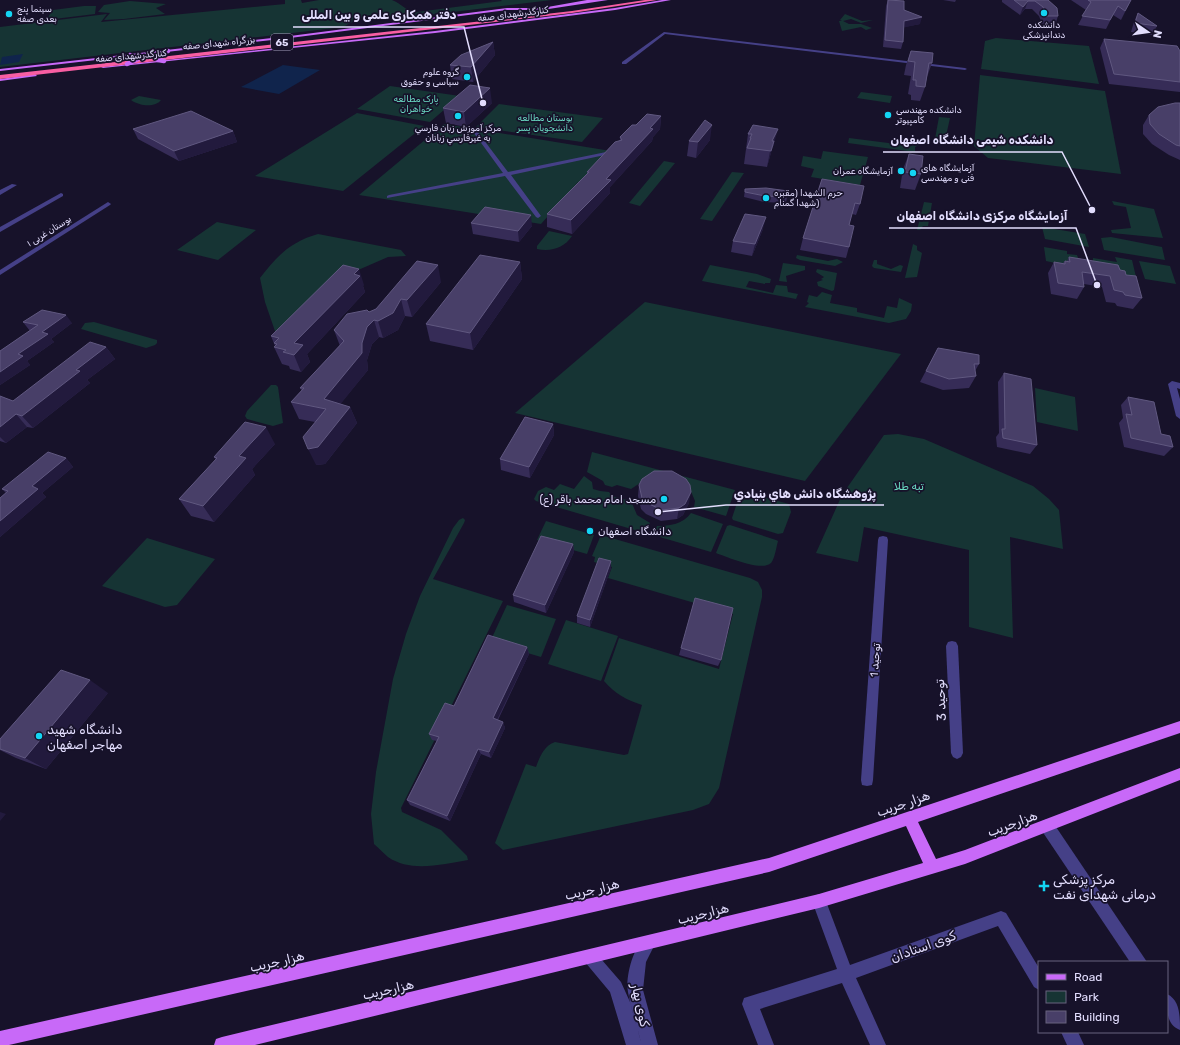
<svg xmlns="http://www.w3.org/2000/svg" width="1180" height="1045" viewBox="0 0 1180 1045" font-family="Rubik,Vazirmatn,sans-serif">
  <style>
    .green { fill: #163434 }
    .water { fill: #10244c }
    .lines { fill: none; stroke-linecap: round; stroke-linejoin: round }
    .minor { fill: #454087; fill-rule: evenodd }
    .major { fill: #c869f8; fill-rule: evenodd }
    .highway { fill: #f85ea2; fill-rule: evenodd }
    .major-bridge { stroke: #c869f8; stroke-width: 4.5 }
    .wall { fill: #362c57 }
    .shaded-wall { fill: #221a3d }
    .building { fill: #483f68; stroke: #605880 }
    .poi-dot { fill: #13d5f4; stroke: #17122a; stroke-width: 1.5 }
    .labels { text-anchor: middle; stroke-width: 3.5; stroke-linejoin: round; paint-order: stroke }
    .far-poi-label { font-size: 9px; fill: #e2ddfd; stroke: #17122a; text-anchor: start }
    .far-street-label { font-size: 9px; fill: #e2ddfd; stroke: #17122a }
    .far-park-label { font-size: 9px; fill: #6bdcc4; stroke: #17122a }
    .shield { fill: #17122a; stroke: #a5a0be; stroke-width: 1 }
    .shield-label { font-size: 10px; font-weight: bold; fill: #e2ddfd }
    .park-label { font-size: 11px; fill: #6bdcc4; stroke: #17122a }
    .poi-label { font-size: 11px; fill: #e2ddfd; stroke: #17122a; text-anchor: end }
    .street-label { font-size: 11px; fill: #e2ddfd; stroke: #17122a }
    .near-street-label { font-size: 13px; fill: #e2ddfd; stroke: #17122a }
    .near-poi-label { font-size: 13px; fill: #e2ddfd; stroke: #17122a; text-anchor: start }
    .leader { fill: none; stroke: #e2ddfd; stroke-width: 1.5 }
    .callout-dot { fill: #e2ddfd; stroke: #17122a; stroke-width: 1.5 }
    .callout-label { font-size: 12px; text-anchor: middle; font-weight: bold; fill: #e2ddfd; stroke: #17122a; stroke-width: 3.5; stroke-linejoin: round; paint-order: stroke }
  </style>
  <rect width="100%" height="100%" fill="#17122a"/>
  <g class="green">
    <path d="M 285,0 L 301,0 L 302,3 L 319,0 L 392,0 C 404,5 402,9 417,12 L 502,1 L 501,0 L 552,0 L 396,19 C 373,14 363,15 343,27 L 0,67 L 0,27 L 107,14 L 101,22 L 285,4 Z"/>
    <polygon points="130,1 166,4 156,8 165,14 124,19 104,20 110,13 98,12 104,5"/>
    <polygon points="84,6 96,6 95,14 46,20 53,10"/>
    <polygon points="845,14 862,21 873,20 861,23 851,19 843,21 849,24 861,24 872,28 866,30 861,27 842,31 839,21 842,21 840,20"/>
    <polygon points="996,38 1089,46 1099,84 981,69 985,41"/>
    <polygon points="980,75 1105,91 1121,174 988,158 974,146"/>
    <polygon points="390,86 460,96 430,122 357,109"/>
    <polygon points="861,92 892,96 890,103 857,98"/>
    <path d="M 139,96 L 161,100 C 155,108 139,106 131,100 Z"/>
    <polygon points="499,104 603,118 582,142 476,127"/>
    <polygon points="357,113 424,126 343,191 255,176"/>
    <polygon points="939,117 950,118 944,145 934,144"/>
    <polygon points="444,124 617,152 588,183 578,182 541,224 359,195"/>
    <polygon points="849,138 912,146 913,142 919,145 915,147 915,152 848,143"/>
    <polygon points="823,151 868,157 860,185 811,177 814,169 801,166 803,156 821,159"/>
    <polygon points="664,161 675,163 640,206 629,203"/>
    <polygon points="732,172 744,173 712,221 700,219"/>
    <polygon points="1112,201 1154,209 1163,238 1112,233 1111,230 1131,228 1126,207 1114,205"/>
    <polygon points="924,202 932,203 928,226 923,226 920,230 917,230"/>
    <polygon points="217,222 256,230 218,260 177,250"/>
    <polygon points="1042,227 1085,234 1089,247 1045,239"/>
    <path d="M 549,231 L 572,236 C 564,248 551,252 537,249 L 537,246 Z"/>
    <path d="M 318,234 L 401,250 L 406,256 L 388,257 L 349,274 L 276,334 L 265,302 L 260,278 C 277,256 290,242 318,234 Z"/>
    <polygon points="1111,237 1162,247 1165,260 1104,250 1101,238"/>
    <polygon points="913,244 917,246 917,250 922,253 917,277 905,278"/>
    <polygon points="1044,247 1067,251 1067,254 1077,255 1080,263 1074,267 1046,261"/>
    <polygon points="797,255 828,261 837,259 843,262 835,266 800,260 796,258"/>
    <polygon points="1115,257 1132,260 1136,277 1101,271 1093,265 1093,258 1117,262"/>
    <polygon points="874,260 877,260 877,264 891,269 900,265 903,266 901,272 874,268 872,266"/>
    <polygon points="1139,261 1170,266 1176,284 1145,279"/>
    <polygon points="783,263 805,266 805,270 786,276 787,282 779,281"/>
    <polygon points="710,265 757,274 771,279 770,283 765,283 765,284 749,281 746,287 773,293 776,285 787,286 788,292 798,294 796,299 702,281"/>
    <polygon points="817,269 837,273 834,290 832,291 818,286 817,282 823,280 821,279 824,277 816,272"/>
    <polygon points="822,292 832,295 830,303 857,308 857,312 884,318 887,306 897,308 899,298 912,304 911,311 906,319 889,323 805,307 809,303 807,302 809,295 817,297"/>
    <polygon points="645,302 901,354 805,481 515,413"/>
    <polygon points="94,322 157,340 157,343 155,345 146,348 81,329 85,323"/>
    <polygon points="271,385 276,385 278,387 283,423 273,426 247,419 245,416 247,411"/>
    <polygon points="1035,388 1075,397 1078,431 1037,422"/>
    <polygon points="898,434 924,439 1033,486 1049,499 1059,510 1063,549 1010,537 1013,638 969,627 969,550 864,527 858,562 816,553 842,495 884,435"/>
    <polygon points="592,452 735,490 726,516 694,507 695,501 690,489 646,479 631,489 617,485 612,487 605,485 603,481 587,472"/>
    <polygon points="584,476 592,482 593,489 600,491 609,492 612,496 631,501 637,515 650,523 645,533 536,501 534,499 538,491 546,487 554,490 560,484 574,489"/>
    <polygon points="741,491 789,504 791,512 783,533 778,534 733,520 732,518"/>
    <path d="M 691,513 L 723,524 L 711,552 L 653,535 L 657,526 C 670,526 683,524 691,513 Z"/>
    <path d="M 463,518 L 465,520 L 464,523 L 433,579 L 503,601 L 401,808 L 402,812 L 441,830 L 467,856 L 468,860 C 443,864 411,873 388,857 C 383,853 379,848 374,844 L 371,814 L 376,772 L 393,679 L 406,634 L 420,596 L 453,528 L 459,520 Z"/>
    <polygon points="546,521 594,535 587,554 537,540"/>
    <path d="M 730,525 L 776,540 L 778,541 C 776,548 775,558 771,563 C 762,572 727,557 716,553 L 727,526 Z"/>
    <path d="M 601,535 L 750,578 L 758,582 L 762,590 L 762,597 L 719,788 L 709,804 L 693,810 L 503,850 L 495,843 L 526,764 L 536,767 C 540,756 544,746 555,742 L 624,755 L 628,754 L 642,705 C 627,700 615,694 604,681 L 619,638 L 719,669 L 733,614 L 608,578 L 612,567 L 594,562 L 595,557 L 592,556 Z"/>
    <polygon points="147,538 215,559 177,605 165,607 102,586"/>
    <polygon points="507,605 556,619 541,657 490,642"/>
    <polygon points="566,620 618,636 601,681 548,664"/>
  </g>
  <g class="water">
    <polygon points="23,54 19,62 0,65 2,57"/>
    <polygon points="283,65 320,70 279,94 241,87"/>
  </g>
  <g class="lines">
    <g class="minor">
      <polygon points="664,32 965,68 967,69 965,70 665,34 626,64 622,64 622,62"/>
      <polygon points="474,127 508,172 616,150 619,152 511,175 541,216 538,218 536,217 505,176 387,198 387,196 389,195 503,173 471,129"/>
      <polygon points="12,184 17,185 0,195 0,190"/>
      <polygon points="61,193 63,194 63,196 0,232 0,227"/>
      <polygon points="108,202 111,204 110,205 0,275 0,270"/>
      <polygon points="1172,381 1180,383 1180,389 1177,388 1180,399 1180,419 1176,416 1168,384"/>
      <polygon points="883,536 887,537 888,540 873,780 872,785 867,786 862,785 861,780 878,540 879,537"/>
      <polygon points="952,641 956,642 958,646 963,753 961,757 957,759 953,757 951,753 946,646 948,642"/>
      <polygon points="1047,819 1052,821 1147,962 1130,962 1042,831 1040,826 1042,821"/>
      <polygon points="819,894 824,896 850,965 1001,911 1006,913 1039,968 1039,990 1034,987 998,926 856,978 886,1045 870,1045 842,983 760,1009 774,1045 758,1045 742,1004 744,998 837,969 812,901 814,896"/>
      <path d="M 648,937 L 653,939 L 655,944 L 646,962 L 643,990 L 658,1045 L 626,1045 L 610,992 L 585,962 L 582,957 L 585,952 L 590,949 L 595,952 L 621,982 L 630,1002 L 641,1042 C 637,1026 631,1009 628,992 C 625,977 634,942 648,937 Z"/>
      <path d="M 1167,994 C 1180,1000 1180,1016 1180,1030 C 1165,1024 1167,1008 1167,994 Z"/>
      <polygon points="1061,1032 1078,1032 1084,1045 1067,1045"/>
    </g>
    <g class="major">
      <polygon points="587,0 608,0 542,10 507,10 290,38 0,71 0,69 290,36 507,8 542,8"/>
      <polygon points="662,0 671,0 615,10 435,33 103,68 101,67 435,31 615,8"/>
      <polygon points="35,74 37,76 0,81 0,79"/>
      <polygon points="1180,721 1180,733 918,822 936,859 965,850 1180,768 1180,780 965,864 819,908 255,1045 214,1045 216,1039 222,1037 819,894 923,863 906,826 769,872 9,1045 0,1045 0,1031 769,858"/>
    </g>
    <polygon class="highway" points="645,0 657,0 572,13 0,79 0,75 572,11"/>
    <g class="major-bridge">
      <polyline points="164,61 158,60 156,57 160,53 168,51"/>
      <polyline points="127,64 138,59 130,55"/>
    </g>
  </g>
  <g class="wall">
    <polygon points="888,0 920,24 904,27 903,42 901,49 883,47 886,6"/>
    <polygon points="943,0 956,0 955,2"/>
    <polygon points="1002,0 1048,0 1058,16 1055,25 1042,24 1039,16 1032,9 1025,9 1020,15 1002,2"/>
    <polygon points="1071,0 1131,0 1121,20 1113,15 1106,29 1078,25 1086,10"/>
    <polygon points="1138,13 1157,26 1152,35 1131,32 1134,22"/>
    <polygon points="1104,39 1180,51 1180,92 1109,84 1100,48"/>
    <polygon points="493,42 495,55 473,82 452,79 450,65"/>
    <polygon points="911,51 932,63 927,77 925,87 920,101 911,100 911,95 908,94 911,76 904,75 906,65"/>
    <polygon points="492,103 466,127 446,123 443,108"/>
    <polygon points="1180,103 1180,160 1169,155 1152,144 1143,134 1143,125 1149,115"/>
    <polygon points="661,116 660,129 653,137 652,141 610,187 610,193 572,234 547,227 547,214 587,175 587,172 620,140 620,137 636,125"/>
    <polygon points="753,125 774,144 772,149 767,167 744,164 748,134"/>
    <polygon points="133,129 233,131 237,142 179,161 138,139"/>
    <polygon points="710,140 696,158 687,156 689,141"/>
    <polygon points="909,154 921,174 915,190 900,188 903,169"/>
    <polygon points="822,179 860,204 856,215 852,214 849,225 849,247 846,258 800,250 803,238"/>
    <polygon points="745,189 787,197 786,203 764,202 744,197"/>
    <polygon points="471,223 532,226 519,242 473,234"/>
    <polygon points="763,229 752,256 731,252 733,241"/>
    <polygon points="1069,257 1120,270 1126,275 1142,298 1133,309 1117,306 1115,303 1106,302 1102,287 1084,284 1084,287 1077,299 1051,294 1048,273 1054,262 1063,263 1065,261 1067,261"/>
    <polygon points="520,262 522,279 473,350 430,341 426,324"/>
    <polygon points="441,282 412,317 405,316 398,330 383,338 379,337 372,344 367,360 368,370 340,404 350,407 357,423 325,464 316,465 315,422 299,419 291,402 302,391 300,388 340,346 334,330 369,312"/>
    <polygon points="364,285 363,286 365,292 307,354 310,362 301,372 290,369 289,366 282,364 274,347 275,346 271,336"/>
    <polygon points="23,322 72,323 51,339 54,342 27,361 30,365 0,385 0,351 30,331"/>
    <polygon points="106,347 115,359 87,380 90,383 33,428 27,427 6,443 0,441 0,396 13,401"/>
    <polygon points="938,348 979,364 975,371 976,376 969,388 943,390 920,382"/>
    <polygon points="1004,373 1037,445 1030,454 997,447 996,437 999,433 998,382"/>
    <polygon points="1128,397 1173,447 1164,456 1124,447 1119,423 1123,418 1121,405"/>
    <polygon points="553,424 554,435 530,478 501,470 500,459"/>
    <polygon points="275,444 252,469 255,475 214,522 191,516 179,499 216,460 214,457"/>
    <polygon points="66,458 73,467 42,493 46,497 0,537 0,498 6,493 2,489"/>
    <polygon points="639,485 689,503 683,515 677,519 661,521 646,514 641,509 638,496"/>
    <polygon points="573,544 574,552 546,613 514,602 513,595"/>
    <polygon points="611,561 611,568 590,627 577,623 577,616"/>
    <polygon points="527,647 529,654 498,720 503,722 505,728 491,758 481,754 450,821 410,805 407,800 437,741 432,740 429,734 454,706"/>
    <polygon points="681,648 721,660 718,666 679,655"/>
    <polygon points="108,693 46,769 16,758 0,750 0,739"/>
  </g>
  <g class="shaded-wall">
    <polygon points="1028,1 1025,9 1020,15 1023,7"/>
    <polygon points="922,17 920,24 902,28 904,21"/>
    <polygon points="493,42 495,55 473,82 471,67"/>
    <polygon points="490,88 492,103 466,127 464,112"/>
    <polygon points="661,116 660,129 653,137 652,141 610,187 610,193 572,234 571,220 606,179"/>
    <polygon points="712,125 710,140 696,158 698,142"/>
    <polygon points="778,129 774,144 772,149 767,167 772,141"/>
    <polygon points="233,131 237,142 179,161 174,151"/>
    <polygon points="531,215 532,226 519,242 518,231"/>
    <polygon points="766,217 763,229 752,256 755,244"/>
    <polygon points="520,262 522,279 473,350 470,333"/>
    <polygon points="438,265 441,282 412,317 407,300"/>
    <polygon points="359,269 364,285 363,286 365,292 307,354 310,362 301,372 294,355 294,343"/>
    <polygon points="401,299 405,316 398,330 383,338 378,321"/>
    <polygon points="66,315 72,323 51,339 54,342 27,361 30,365 0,385 0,372 42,332"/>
    <polygon points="374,320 379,337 372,344 367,360 368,370 331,416 324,399 362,343 367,327"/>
    <polygon points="106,347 115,359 87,380 90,383 33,428 22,416 76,370"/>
    <polygon points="350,407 357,423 325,464 316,465 308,449"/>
    <polygon points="16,414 27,427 6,443 0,437 0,427"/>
    <polygon points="553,424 554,435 530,478 529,467"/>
    <polygon points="266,427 275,444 252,469 255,475 214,522 203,506 239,456"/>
    <polygon points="66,458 73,467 42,493 46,497 0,537 0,521 32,486"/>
    <polygon points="691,492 689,503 683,515 677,519 679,508"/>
    <polygon points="573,544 574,552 546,613 545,605"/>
    <polygon points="611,561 611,568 590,627 590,620"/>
    <polygon points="527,647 529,654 495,724 493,718"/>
    <polygon points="90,680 108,693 46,769 25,758"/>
    <polygon points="503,722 505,728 491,758 489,752"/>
    <polygon points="478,749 481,754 450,821 447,816"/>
    <polygon points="0,812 6,814 0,821"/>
  </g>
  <g class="building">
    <polygon points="888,0 904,1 904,10 922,17 904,21 903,42 885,40"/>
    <polygon points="1014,0 1048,0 1057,8 1058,16 1046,16 1043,7 1035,1 1028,1 1023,7"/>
    <polygon points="1088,0 1131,0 1125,11 1118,6 1110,20 1082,16 1091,2"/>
    <polygon points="1138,13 1157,26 1135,23"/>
    <polygon points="1104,39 1177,46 1180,51 1180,82 1114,74"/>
    <polygon points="493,42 471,67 450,65 461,55"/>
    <polygon points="911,51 933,53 932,63 929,63 925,87 916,86 916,80 913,80 915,62 908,61"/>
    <polygon points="470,85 490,88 464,112 443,108"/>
    <polygon points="1175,103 1180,103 1180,146 1176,145 1159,134 1150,124 1149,115 1158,107"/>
    <polygon points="191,111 233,131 174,151 133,129"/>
    <polygon points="647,114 661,116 650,128 653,129 606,179 611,180 571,220 547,214 589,172 587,172 615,142 622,140 620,137 632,125 636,125"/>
    <polygon points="705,120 712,125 698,142 689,141"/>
    <polygon points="753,125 778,129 772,141 774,141 771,151 747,148 751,138 750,138 752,134 748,134"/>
    <polygon points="909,154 923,156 921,174 905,172"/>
    <polygon points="822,179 864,186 860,204 855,203 849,225 854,226 849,247 803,238"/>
    <polygon points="766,188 788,191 787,197 765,196 745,192 745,189"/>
    <polygon points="485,207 531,215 518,231 471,223"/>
    <polygon points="745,214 766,217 755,244 733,241"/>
    <polygon points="480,255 520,262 470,333 426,324"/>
    <polygon points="1069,257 1118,265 1120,270 1125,271 1126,275 1136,276 1142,298 1125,295 1123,292 1114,290 1110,276 1082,272 1084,287 1058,283 1054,262 1065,264 1065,261 1070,262"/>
    <polygon points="417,261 438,265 407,300 401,299 393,313 378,321 374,320 367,327 362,343 362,353 324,399 350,407 318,447 308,449 303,437 326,409 291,402 304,388 300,388 344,341 334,330 347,314 367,310 369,312 376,309"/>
    <polygon points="343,265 359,269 354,274 360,276 294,343 303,345 294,355 283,352 286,350 274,347 277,344 274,343 279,338 271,336"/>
    <polygon points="42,310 66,315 42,332 48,334 18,354 23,356 0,372 0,351 38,325 23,322"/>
    <polygon points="90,342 106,347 76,370 80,371 22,416 16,414 0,427 0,396 13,401"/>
    <polygon points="938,348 979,355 979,364 974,364 976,376 949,379 926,371"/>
    <polygon points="1004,373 1031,379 1037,445 1003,438 1002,429 1005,429"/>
    <polygon points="1128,397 1154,402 1161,434 1170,436 1173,447 1131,438 1126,414 1132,415"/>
    <polygon points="525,417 553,424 529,467 500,459"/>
    <polygon points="245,422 266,427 239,456 246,458 203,506 179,499 217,458 214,457"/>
    <polygon points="48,452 66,458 32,486 38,489 0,521 0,498 8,491 2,489"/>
    <polygon points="654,471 672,471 686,479 690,485 691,492 685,504 679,508 662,510 647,503 642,498 639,485 642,479"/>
    <polygon points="541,536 573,544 545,605 513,595"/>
    <polygon points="599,558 611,561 590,620 577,616"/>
    <polygon points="695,598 733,608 721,660 681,648"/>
    <polygon points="488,635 527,647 493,718 503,722 489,752 478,749 447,816 407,800 439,737 429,734 445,703 454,706"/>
    <polygon points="61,670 90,680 25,758 0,749 0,739"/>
  </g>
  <g class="poi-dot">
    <circle cx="1044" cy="13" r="4"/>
    <circle cx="9" cy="14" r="4"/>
    <circle cx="467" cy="77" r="4"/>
    <circle cx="888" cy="115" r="4"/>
    <circle cx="458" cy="116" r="4"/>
    <circle cx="901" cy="171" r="4"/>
    <circle cx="913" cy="173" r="4"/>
    <circle cx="766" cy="198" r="4"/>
    <circle cx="664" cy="499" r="4"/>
    <circle cx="590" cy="531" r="4"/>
    <circle cx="39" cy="736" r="4"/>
    <path d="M1042 880h4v4h4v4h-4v4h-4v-4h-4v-4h4z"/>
  </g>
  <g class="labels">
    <g class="far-poi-label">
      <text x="17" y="12">سینما پنج<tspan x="17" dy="10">بعدی صفه</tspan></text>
      <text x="1044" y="28" text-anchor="middle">دانشکده<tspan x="1044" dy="10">دندانپزشکی</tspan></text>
      <text x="459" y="75" text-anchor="end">گروه علوم<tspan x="459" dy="10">سیاسی و حقوق</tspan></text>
      <text x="896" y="113">دانشکده مهندسی<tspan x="896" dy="10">کامپیوتر</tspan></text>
      <text x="458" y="131" text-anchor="middle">مرکز آموزش زبان فارسي<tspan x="458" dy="10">به غيرفارسي زبانان</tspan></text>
      <text x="921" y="171">آزمایشگاه های<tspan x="921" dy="10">فنی و مهندسی</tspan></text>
      <text x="893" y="174" text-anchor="end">آزمایشگاه عمران</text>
      <text x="774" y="196">حرم الشهدا (مقبره<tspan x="774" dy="10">شهدا گمنام)</tspan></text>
    </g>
    <g class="far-street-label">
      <text transform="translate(513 14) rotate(-7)" y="3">کنارگذرشهدای صفه</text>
      <text transform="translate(219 43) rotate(-6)" y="3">بزرگراه شهدای صفه</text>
      <text transform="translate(131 56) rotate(-5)" y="3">کنارگذرشهدای صفه</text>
      <text transform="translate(49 231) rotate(-32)" y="3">بوستان غربی ۱</text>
    </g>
    <g class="far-park-label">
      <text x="416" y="102">پارک مطالعه<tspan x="416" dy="10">خواهران</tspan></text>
      <text x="545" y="121">بوستان مطالعه<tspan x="545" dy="10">دانشجویان پسر</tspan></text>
    </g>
    <rect class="shield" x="271" y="34" width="22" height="16" rx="3"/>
    <g class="shield-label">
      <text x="282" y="46">65</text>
    </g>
    <g class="park-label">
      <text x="909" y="490">تبه طلا</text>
    </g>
    <g class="poi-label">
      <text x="656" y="503">مسجد امام محمد باقر (ع)</text>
      <text x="598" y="535" text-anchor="start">دانشگاه اصفهان</text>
    </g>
    <g class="street-label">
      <text transform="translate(875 660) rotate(-86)" y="4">توحید 1</text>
    </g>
    <g class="near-street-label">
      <text transform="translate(940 700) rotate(-93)" y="5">توحید 3</text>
      <text transform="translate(903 803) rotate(-19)" y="5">هزار جریب</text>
      <text transform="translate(1012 823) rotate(-20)" y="5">هزارجریب</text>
      <text transform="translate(592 889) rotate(-13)" y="5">هزار جریب</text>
      <text transform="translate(703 913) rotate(-14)" y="5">هزارجریب</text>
      <text transform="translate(923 946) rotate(-20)" y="5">کوی استادان</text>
      <text transform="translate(277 961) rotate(-13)" y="5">هزار جریب</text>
      <text transform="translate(388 989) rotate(-13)" y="5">هزارجریب</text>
      <text transform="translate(641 1005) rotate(78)" y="5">کوی بهار</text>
    </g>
    <g class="near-poi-label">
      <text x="47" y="734">دانشگاه شهید<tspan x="47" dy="15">مهاجر اصفهان</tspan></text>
      <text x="1053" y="884">مرکز پزشکی<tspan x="1053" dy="15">درمانی شهدای نفت</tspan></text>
    </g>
  </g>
  <path class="leader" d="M483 103L464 27H293M1092 210L1062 152H883M1097 285L1076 228H889M658 512L726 505H884"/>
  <g class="callout-dot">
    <circle cx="483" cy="103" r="4"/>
    <circle cx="1092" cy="210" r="4"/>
    <circle cx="1097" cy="285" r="4"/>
    <circle cx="658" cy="512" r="4"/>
  </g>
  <g class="callout-label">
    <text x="379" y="19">دفتر همکاری علمی و بین المللی</text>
    <text x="972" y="144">دانشکده شیمی دانشگاه اصفهان</text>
    <text x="982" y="220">آزمایشگاه مرکزی دانشگاه اصفهان</text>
    <text x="805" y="498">پژوهشگاه دانش هاي بنيادي</text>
  </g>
  <rect x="1038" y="961" width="130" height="72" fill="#17122a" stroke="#68637e"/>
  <rect x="1046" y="974" width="20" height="6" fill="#c869f8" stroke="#68637e"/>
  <text x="1074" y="981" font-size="12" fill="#e2ddfd">Road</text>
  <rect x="1046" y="991" width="20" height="12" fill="#163434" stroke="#68637e"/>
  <text x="1074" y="1001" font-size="12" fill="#e2ddfd">Park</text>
  <rect x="1046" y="1011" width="20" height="12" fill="#483f68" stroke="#68637e"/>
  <text x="1074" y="1021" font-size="12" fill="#e2ddfd">Building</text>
  <g transform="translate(1148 32) rotate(103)" stroke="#17122a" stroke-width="3" paint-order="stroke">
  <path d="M0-3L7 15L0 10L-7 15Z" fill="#e2ddfd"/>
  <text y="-6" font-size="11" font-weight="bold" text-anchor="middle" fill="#e2ddfd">N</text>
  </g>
</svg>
